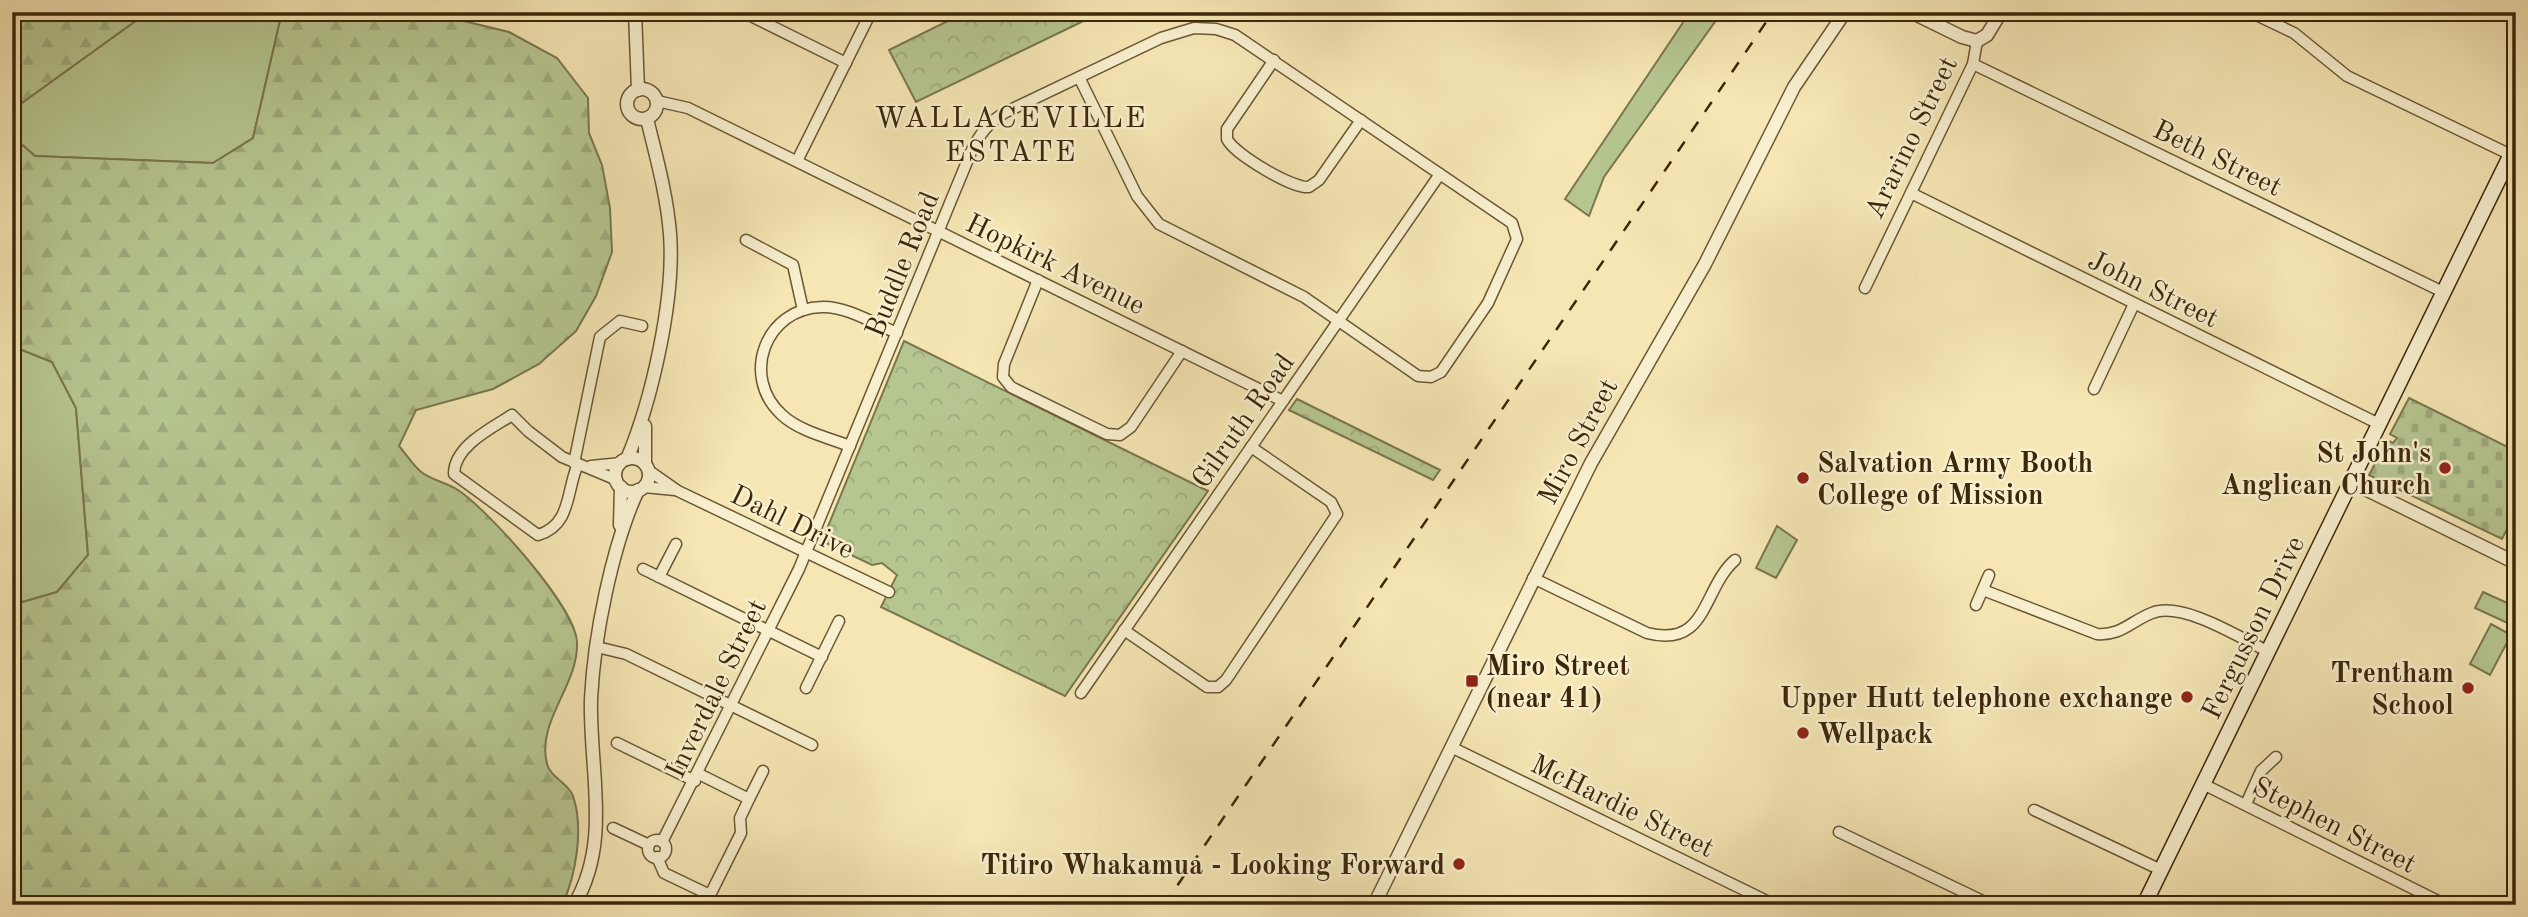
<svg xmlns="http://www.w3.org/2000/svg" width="2528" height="917" viewBox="0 0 2528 917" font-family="'Old Standard TT',serif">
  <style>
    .grass { fill: #b6c691; stroke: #7a764d; stroke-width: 2 }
    .forest { fill: url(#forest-firs); stroke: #7a764d; stroke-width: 2 }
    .cemetery { fill: url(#cemetery-stones); stroke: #7a764d; stroke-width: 2 }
    .park { fill: url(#park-crowns); stroke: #7a764d; stroke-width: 2 }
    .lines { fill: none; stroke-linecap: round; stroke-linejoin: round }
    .minor-casing { stroke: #6b5734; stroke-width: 13 }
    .tertiary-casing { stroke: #6b5734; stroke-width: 15 }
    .secondary-casing { stroke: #3d2709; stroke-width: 17 }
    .minor { stroke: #f8efce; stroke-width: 10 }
    .tertiary { stroke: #f8efce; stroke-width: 12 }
    .secondary { stroke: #f8efce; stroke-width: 14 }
    .rail { stroke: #3d2709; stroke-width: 2.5; stroke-dasharray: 12 12; stroke-linecap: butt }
    .poi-dot { fill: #8f2418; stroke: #f8efce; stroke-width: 2.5 }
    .labels { text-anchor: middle; stroke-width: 5; stroke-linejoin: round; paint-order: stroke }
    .street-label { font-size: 28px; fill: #3d2709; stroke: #f8efce }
    .poi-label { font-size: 28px; font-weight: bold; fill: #3d2709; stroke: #f8efce; text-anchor: end }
    .neighbourhood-label { font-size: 30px; letter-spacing: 2px; fill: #3d2709; stroke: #f8efce }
  </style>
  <defs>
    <pattern id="forest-firs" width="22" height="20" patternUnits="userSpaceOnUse" patternTransform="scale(1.75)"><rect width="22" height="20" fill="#b6c691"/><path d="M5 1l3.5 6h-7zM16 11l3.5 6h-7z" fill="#9daa7c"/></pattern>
    <pattern id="cemetery-stones" width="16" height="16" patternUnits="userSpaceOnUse" patternTransform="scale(1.75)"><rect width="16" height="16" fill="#b6c691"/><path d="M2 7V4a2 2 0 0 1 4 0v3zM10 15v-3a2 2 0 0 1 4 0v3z" fill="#9daa7c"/></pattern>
    <pattern id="park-crowns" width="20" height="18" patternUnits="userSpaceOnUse" patternTransform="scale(1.75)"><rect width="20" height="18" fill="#b6c691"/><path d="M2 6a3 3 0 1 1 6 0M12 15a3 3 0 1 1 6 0" fill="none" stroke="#9daa7c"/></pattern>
  </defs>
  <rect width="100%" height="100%" fill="#f5e6b4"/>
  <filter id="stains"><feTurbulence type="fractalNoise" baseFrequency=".00286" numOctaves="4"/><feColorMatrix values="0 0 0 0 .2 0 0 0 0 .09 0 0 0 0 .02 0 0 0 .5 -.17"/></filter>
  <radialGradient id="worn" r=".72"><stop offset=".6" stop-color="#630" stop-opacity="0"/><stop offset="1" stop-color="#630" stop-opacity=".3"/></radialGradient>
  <g class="grass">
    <polygon points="148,12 282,12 253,138 213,163 35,156 12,136 12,110"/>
    <polygon points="1690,12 1722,12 1604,177 1589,216 1565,199"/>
    <polygon points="12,346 52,362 76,408 88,555 57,592 12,605"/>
    <polygon points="1777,526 1797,540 1776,578 1756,568"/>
    <polygon points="2483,592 2516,607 2516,627 2475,608"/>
    <polygon points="2491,624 2511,635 2490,675 2470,664"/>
  </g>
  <g class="forest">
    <polygon points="12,12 148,12 12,110"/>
    <path d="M 282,12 L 427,12 L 509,32 L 557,58 L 588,98 L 589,133 L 602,165 L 610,208 L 612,252 L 596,296 L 576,331 L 539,364 L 493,389 L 416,410 L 399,446 C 406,454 412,464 420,471 C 430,480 446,482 458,490 C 488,510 575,606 577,642 C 579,685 536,721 547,764 C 550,777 569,784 573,796 C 584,828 576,876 562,905 L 12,905 L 12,605 L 57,592 L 88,555 L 76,408 L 52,362 L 12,346 L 12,136 L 35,156 L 213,163 L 253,138 Z"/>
  </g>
  <polygon class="cemetery" points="2409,398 2516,451 2516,511 2502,539 2369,475 2387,440 2393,443 2397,438 2390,434"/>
  <g class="park">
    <polygon points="966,12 1102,12 916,102 889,50"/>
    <polygon points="904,341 1208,491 1065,696 881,607 897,575 882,563 872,565 822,541"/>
    <polygon points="1297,399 1440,470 1433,480 1289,410"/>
  </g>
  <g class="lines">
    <g class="minor-casing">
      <g id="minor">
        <polyline points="743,12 846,63"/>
        <polyline points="2250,12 2294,33 2347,76 2511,155"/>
        <path d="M 1274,60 L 1227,129 L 1227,139 C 1234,154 1293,189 1309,187 L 1319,180 L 1361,120"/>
        <polyline points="1973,64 2443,292"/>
        <polyline points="657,101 688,108 1283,401"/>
        <polyline points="797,161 871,12"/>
        <polyline points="1911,193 2379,424"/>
        <polyline points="746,240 793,265 803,310"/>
        <polyline points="1038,280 1004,364 1003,377 1011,387 1107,434 1120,435 1131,427 1182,351"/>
        <polyline points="1865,288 1973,64 1977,41"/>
        <polyline points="2094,389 2134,304"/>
        <path d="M 850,446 C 829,438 799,431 782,415 C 740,377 765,308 822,307 C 846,306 875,324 897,333"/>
        <polyline points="574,463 600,337 620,321 642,326"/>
        <path d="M 578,464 C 566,490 572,525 538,535 L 454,474 C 454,446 492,428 512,415 L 528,431 L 562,457 L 617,480"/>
        <polyline points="591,466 621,463"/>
        <polyline points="648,470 678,491 889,592"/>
        <polyline points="644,487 675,490"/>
        <polyline points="643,569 822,657"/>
        <polyline points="659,577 676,544"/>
        <path d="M 1533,578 L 1647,633 C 1708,649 1702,589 1735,560"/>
        <path d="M 1983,590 L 2097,634 C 2121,636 2131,621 2152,613 C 2182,601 2239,637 2267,651"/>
        <polyline points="1976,605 1989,575"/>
        <polyline points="1124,630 1207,687 1218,687 1226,680 1337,514 1331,502 1251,447"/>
        <polyline points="597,647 626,654 812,745"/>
        <polyline points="806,688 839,621"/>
        <polyline points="1081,693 1440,174"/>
        <polyline points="617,743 695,781"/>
        <polyline points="1451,747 1775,905"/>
        <polyline points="2203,784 2446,905"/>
        <polyline points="749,799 763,771"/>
        <polyline points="2246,804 2261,771 2276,757"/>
        <polyline points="2034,810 2161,870"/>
        <polyline points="613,828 649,845"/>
        <polyline points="1839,832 1991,905"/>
        <circle cx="657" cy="849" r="9"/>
        <path d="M 662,842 L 799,569 L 971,152 C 979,135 988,123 1004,113 L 1161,38 L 1194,28 L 1216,29 L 1235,35 L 1512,223 L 1517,239 L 1488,303 L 1441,372 L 1431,377 L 1418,376 L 1304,297 L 1159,224 L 1137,196 L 1079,77"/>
        <polyline points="657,857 664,873 710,895 741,833 740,818 749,799 699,774"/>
      </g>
    </g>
    <g class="tertiary-casing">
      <g id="tertiary">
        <polyline points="635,12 638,90"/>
        <polyline points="1911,12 1962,37 1977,41 1987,35 2001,12"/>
        <circle cx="642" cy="104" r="15"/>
        <circle cx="632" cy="475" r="17"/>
        <path d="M 627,459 C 652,400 675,298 670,234 C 667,195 656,156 647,119"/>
        <polyline points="645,463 645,426"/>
        <polyline points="2351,482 2516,563"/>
        <polyline points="620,525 621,487"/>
        <path d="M 574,905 C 612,842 589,769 591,699 C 594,637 612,546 638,490"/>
        <polyline points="1374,905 1591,463 1705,264 1794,87 1845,12"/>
      </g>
    </g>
    <g class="secondary-casing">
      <polyline id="secondary" points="2144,905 2516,144"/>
    </g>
    <use href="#minor" class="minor"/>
    <use href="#tertiary" class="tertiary"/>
    <use href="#secondary" class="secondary"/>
    <polyline class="rail" points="1164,905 1773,12"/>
  </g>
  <g class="poi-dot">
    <circle cx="2445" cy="468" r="7"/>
    <circle cx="1803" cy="478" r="7"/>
    <rect x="1465" y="674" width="14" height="14" rx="3.5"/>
    <circle cx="2468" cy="688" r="7"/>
    <circle cx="2187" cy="697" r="7"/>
    <circle cx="1803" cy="733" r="7"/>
    <circle cx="1459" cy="864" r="7"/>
  </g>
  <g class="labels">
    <g class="street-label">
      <text transform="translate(1910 137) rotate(-64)" y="10">Ararino Street</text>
      <text transform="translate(2218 157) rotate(26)" y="10">Beth Street</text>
      <text transform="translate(1056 263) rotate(26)" y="10">Hopkirk Avenue</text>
      <text transform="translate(901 264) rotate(-68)" y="10">Buddle Road</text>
      <text transform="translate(2154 288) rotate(26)" y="10">John Street</text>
      <text transform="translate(1242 420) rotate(-55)" y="10">Gilruth Road</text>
      <text transform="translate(1577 441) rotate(-62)" y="10">Miro Street</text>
      <text transform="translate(793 521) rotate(26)" y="10">Dahl Drive</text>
      <text transform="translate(2252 627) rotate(-64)" y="10">Fergusson Drive</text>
      <text transform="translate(715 688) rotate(-64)" y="10">Inverdale Street</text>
      <text transform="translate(1623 805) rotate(26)" y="10">McHardie Street</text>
      <text transform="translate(2335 824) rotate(27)" y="10">Stephen Street</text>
    </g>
    <g class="poi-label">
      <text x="2431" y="462">St John's<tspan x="2431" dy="32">Anglican Church</tspan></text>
      <text x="1817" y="472" text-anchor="start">Salvation Army Booth<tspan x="1817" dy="32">College of Mission</tspan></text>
      <text x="1486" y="675" text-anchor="start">Miro Street<tspan x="1486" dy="32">(near 41)</tspan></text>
      <text x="2454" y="682">Trentham<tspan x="2454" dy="32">School</tspan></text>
      <text x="2173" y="707">Upper Hutt telephone exchange</text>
      <text x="1817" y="743" text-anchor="start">Wellpack</text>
      <text x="1445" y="874">Titiro Whakamua - Looking Forward</text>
    </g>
    <g class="neighbourhood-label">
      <text x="1011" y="127">WALLACEVILLE<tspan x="1011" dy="34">ESTATE</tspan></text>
    </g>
  </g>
  <rect width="2528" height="917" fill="none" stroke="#f5e6b4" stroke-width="42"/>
  <rect x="14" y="14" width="2500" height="889" fill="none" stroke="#3d2709" stroke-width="3.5"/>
  <rect x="21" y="21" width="2486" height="875" fill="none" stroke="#3d2709" stroke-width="2"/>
  <rect width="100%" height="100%" filter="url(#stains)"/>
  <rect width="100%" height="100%" fill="url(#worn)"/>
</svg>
